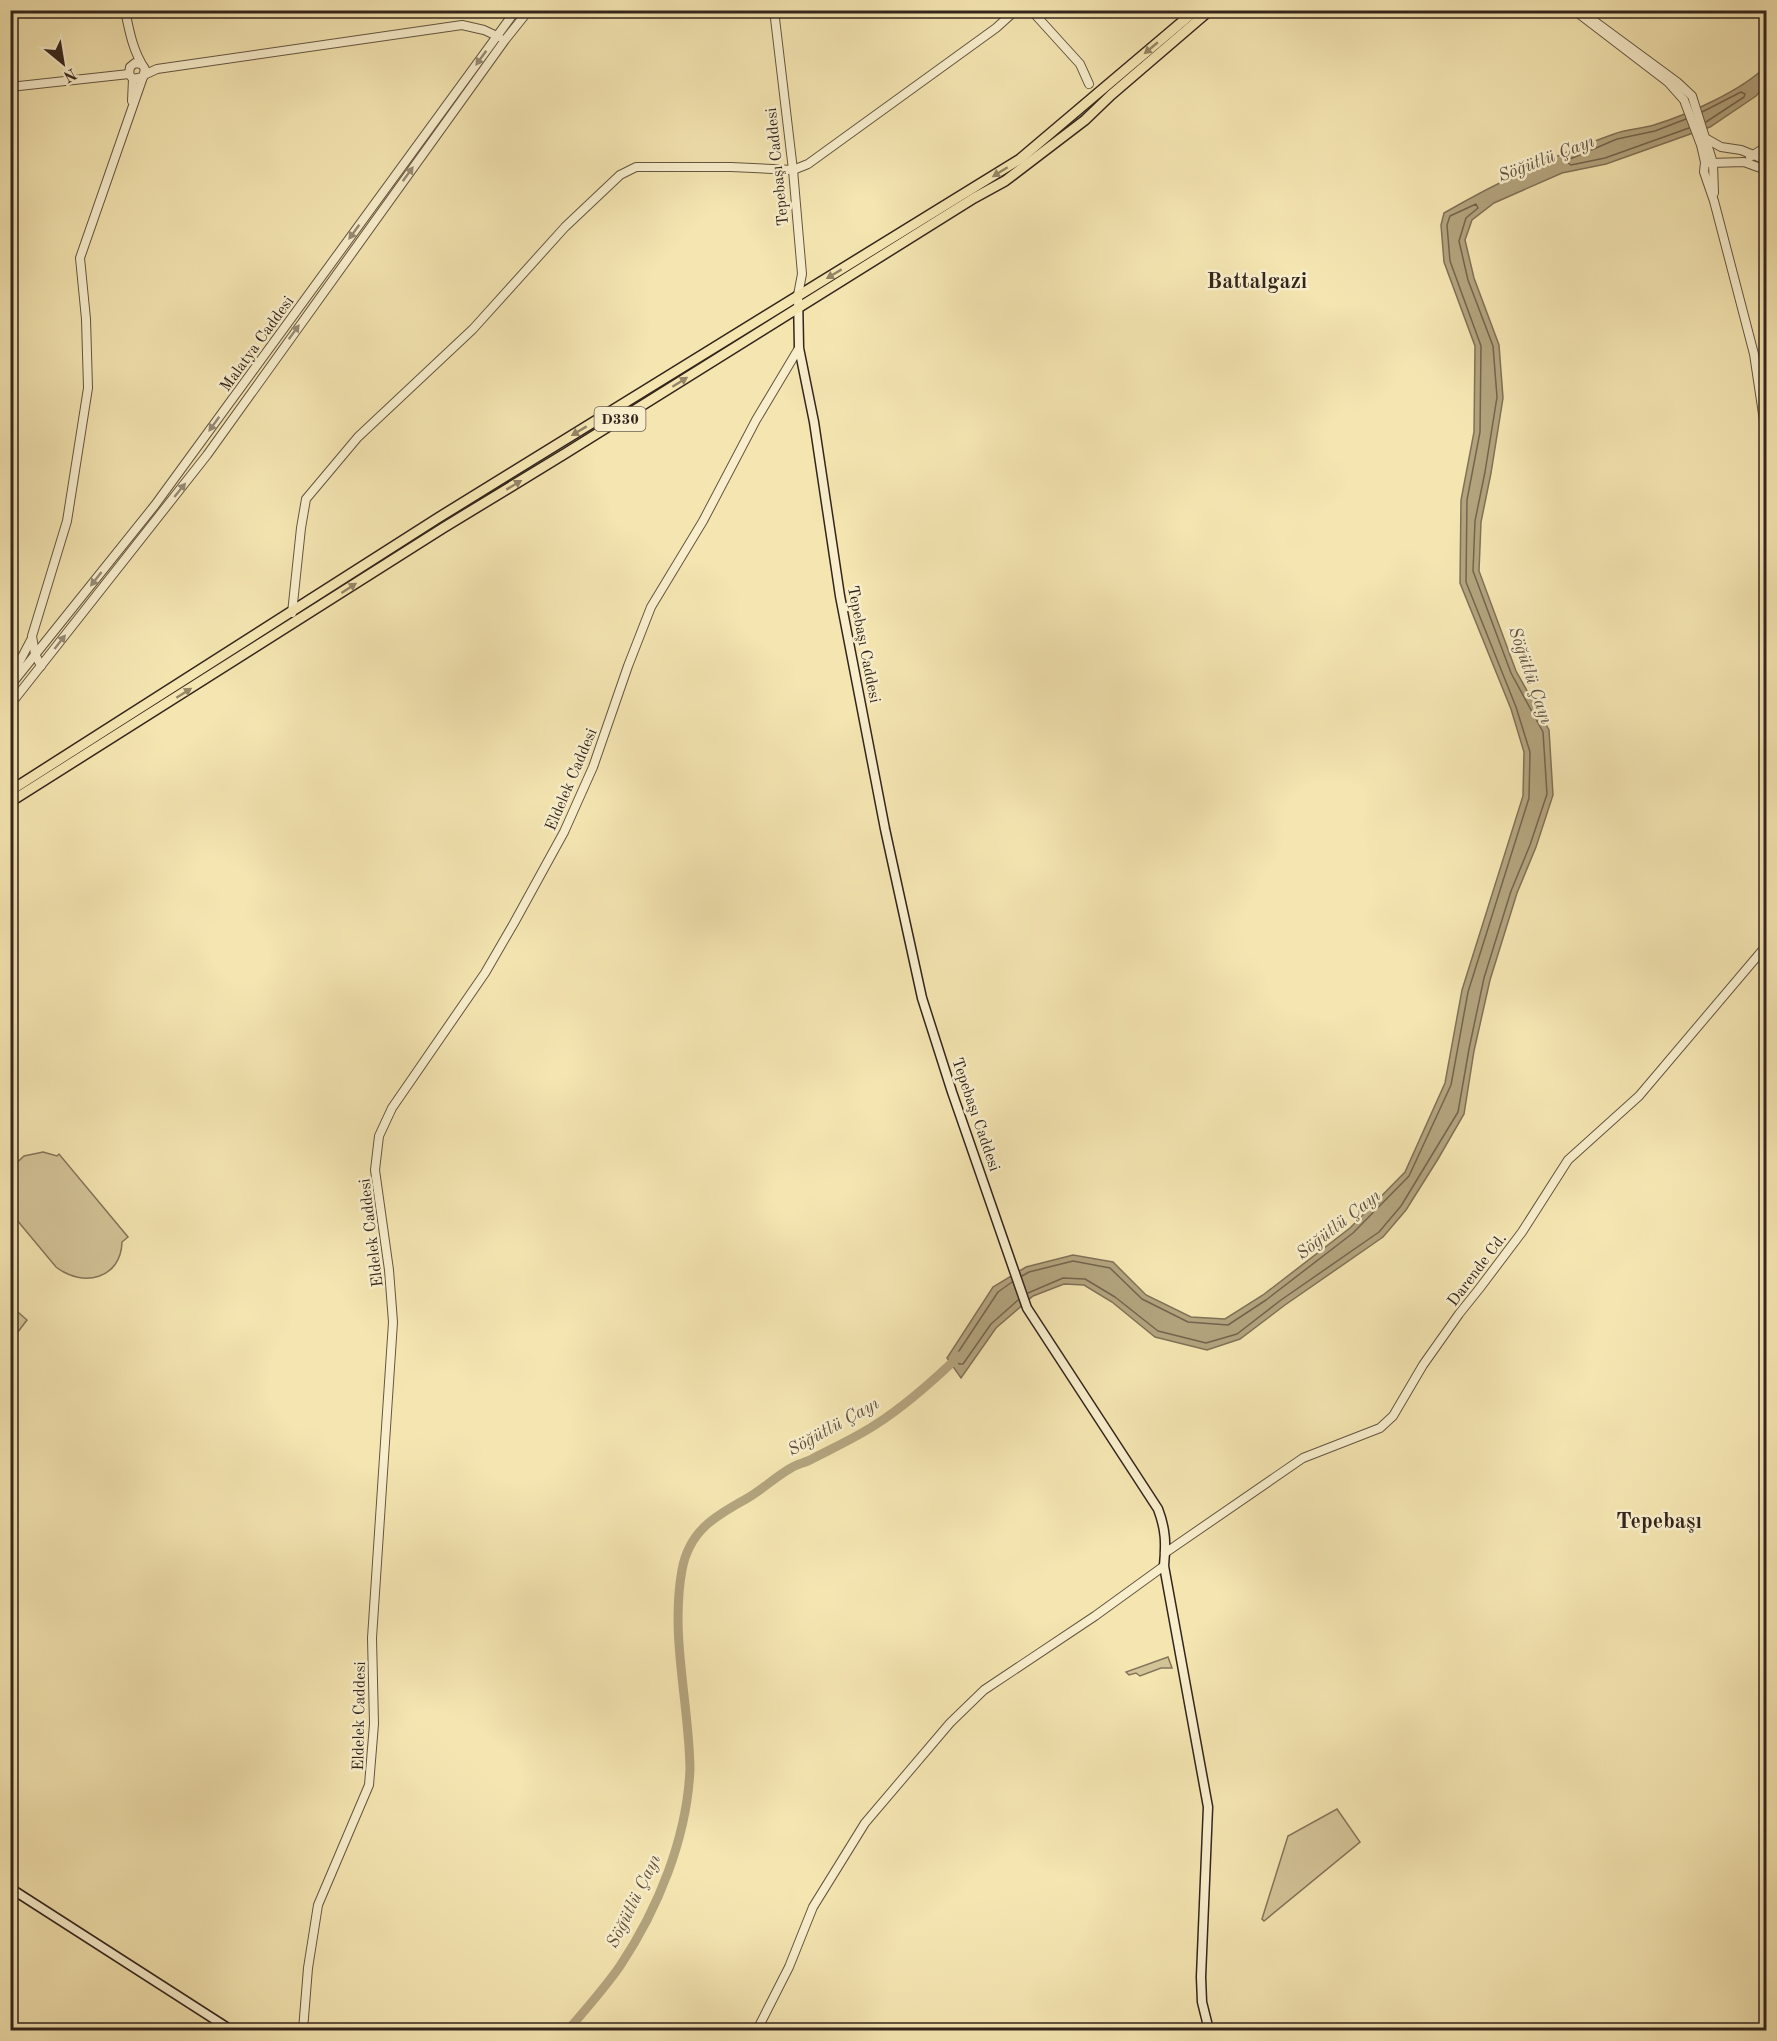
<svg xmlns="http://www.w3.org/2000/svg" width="1777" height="2041" viewBox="0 0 1777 2041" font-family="'Old Standard TT',serif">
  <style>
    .green { fill: #d3c498; stroke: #84745a; stroke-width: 1.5 }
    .water { fill: #b3a47e; stroke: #807157; stroke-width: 1.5 }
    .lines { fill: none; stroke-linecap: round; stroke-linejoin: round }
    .shore { stroke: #74644d; stroke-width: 1.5 }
    .river { stroke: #b3a47e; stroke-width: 9 }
    .tertiary-casing { stroke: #645541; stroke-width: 10 }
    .secondary-casing { stroke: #34251c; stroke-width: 11 }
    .primary-casing { stroke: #34251c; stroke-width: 12 }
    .tertiary { stroke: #f8eecc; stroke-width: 8 }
    .secondary { stroke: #f8eecc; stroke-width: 8 }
    .primary { stroke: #f4e5b1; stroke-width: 9 }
    .oneway { fill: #948566 }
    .oneway2 { fill: #968a74 }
    .labels { text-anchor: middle; stroke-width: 5; stroke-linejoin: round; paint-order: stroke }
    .shield { fill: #f8eecc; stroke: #6f6151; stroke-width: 1.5 }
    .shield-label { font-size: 15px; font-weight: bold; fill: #34251c }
    .street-label { font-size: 16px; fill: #34251c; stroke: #f8eecc }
    .water-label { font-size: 18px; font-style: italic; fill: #60513e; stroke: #f8eecc }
    .district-label { font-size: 22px; font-weight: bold; fill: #34251c; stroke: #f8eecc }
  </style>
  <rect width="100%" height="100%" fill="#f4e5b1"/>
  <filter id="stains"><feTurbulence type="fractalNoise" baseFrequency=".00333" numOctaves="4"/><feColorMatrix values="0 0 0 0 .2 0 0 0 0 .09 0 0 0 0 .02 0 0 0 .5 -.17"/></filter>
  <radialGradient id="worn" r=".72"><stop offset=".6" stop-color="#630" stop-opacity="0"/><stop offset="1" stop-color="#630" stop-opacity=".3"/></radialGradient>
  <g class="green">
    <path d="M 43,1152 L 57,1156 L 59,1154 L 128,1237 L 122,1242 C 121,1279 83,1288 56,1267 L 11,1213 L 11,1168 L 24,1156 Z"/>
    <polygon points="11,1306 27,1320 11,1341"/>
    <polygon points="1168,1657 1172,1668 1161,1668 1140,1676 1136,1673 1129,1675 1126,1672"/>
    <polygon points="1337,1809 1360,1842 1264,1921 1262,1919 1288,1836"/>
  </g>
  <path class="water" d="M 1766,66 L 1766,84 L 1756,96 L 1710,127 L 1606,164 L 1562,173 L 1494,203 L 1472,220 L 1465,240 L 1474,278 L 1499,345 L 1503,398 L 1491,473 L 1481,522 L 1479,571 L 1516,671 L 1549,730 L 1553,795 L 1536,847 L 1517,893 L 1490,980 L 1474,1051 L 1464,1114 L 1438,1159 L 1406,1210 L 1383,1237 L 1285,1305 L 1240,1339 L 1207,1350 L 1155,1337 L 1112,1302 L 1084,1285 L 1064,1284 L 1033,1296 L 996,1328 L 961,1378 L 947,1358 L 993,1287 L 1026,1267 L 1073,1255 L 1113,1262 L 1146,1295 L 1191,1317 L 1225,1319 L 1263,1295 L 1350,1228 L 1405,1172 L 1445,1083 L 1462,990 L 1523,796 L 1524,752 L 1511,709 L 1460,583 L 1461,500 L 1474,432 L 1475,346 L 1444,262 L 1441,225 L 1444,213 C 1496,183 1557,154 1614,134 C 1627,129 1641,129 1654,125 C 1687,115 1743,90 1766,66 Z"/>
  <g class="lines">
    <g class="shore">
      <polyline points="1702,112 1741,92 1745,94 1744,97 1706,122"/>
      <polyline points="1686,119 1655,131 1617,139 1570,159 1568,163 1571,165 1605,158 1689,128"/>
      <polyline points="1022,1276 1029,1272 1073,1261 1110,1268 1142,1299 1188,1322 1228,1325 1266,1300 1353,1233 1409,1176 1451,1085 1468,992 1529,798 1530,752 1516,707 1466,582 1467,500 1480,432 1481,346 1450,261 1447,225 1450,216 1476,204 1478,208 1466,218 1459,241 1468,280 1493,346 1497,397 1485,472 1475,521 1473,571 1511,673 1543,732 1547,794 1530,845 1511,891 1484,978 1469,1049 1458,1112 1401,1206 1379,1232 1281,1300 1237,1334 1206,1343 1158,1331 1115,1297 1085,1279 1063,1278 1028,1293"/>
      <polyline points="1012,1282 998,1292 955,1357 959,1364 963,1364 991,1324 1018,1300"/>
    </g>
    <path class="river" d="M 568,2030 C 586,2009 604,1989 620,1966 C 658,1909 687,1838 690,1769 C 689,1702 670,1636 682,1570 C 689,1531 715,1516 746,1499 C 762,1490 775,1477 791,1468 C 797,1464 805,1463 812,1459 C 833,1448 855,1438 875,1425 C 905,1406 934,1380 959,1356"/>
    <g class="tertiary-casing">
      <g id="tertiary">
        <path d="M 125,10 C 129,30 133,52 145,69 L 143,77 L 133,79 L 129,74 L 130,67 L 135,63 L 141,64"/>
        <polyline points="774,10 793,170 802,274 798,295"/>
        <polyline points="1031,10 1080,64 1089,84"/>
        <polyline points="1574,10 1668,82 1684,100 1701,145 1705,162 1704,172 1714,201 1754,354 1766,434"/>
        <polyline points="1586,15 1677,82 1692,96 1713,163 1714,193"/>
        <polyline points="144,75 157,69 462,25 484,30 499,37"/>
        <polyline points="10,87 129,74"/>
        <polyline points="132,101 133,79"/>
        <polyline points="1707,139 1721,147 1741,150 1766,160"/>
        <polyline points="1750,157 1766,147"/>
        <polyline points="1710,163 1744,162 1766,170"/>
        <polyline points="292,613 301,528 306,499 358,437 473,329 565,227 620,175 636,167 731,167 793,170 808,164 996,28 1016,10"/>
        <polyline points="41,666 35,654 32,636 67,521 88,388 86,319 80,258 143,77"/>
        <polyline points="11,678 32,638"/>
        <polyline points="10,686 155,505 516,10"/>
        <polyline points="10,705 207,455 505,40 529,10"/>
        <polyline points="1165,1553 1303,1458 1380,1428 1393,1416 1423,1365 1459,1314 1479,1289 1522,1232 1568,1160 1639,1096 1766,946"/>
        <polyline points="303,2030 308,1968 318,1905 369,1785 374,1724 372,1638 393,1322 389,1270 375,1170 379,1136 392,1108 485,973 514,923 564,832 593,767 628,666 651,607 703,521 756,420 799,348"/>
        <polyline points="757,2030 789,1967 813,1907 865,1823 950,1723 984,1690 1095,1616 1164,1566"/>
      </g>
    </g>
    <g class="secondary-casing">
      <g id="secondary">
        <path d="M 798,295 L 799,348 L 814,422 L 840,596 L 885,829 L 922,998 L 952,1092 L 1027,1308 L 1158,1509 C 1166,1530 1166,1544 1164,1566 L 1208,1807 L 1201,1977 L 1202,2002 L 1209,2030"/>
        <polyline points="10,1888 231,2030"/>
      </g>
    </g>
    <g class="primary-casing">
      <g id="primary">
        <polyline points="10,791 438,518 1020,159 1196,10"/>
        <polyline points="10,802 443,528 566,453 974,198 1005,181 1085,120 1111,95 1210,10"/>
      </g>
    </g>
    <use href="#tertiary" class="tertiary"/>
    <use href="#secondary" class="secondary"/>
    <use href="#primary" class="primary"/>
  </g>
  <defs><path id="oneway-solid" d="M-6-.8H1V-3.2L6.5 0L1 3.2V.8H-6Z" transform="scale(1.5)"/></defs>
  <g class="oneway">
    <use href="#oneway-solid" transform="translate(1151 48) rotate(140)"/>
    <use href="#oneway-solid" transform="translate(1000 172) rotate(148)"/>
    <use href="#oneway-solid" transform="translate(834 274) rotate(149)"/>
    <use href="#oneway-solid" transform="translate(680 382) rotate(-32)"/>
    <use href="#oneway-solid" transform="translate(579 431) rotate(149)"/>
    <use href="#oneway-solid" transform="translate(514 485) rotate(-31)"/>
    <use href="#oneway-solid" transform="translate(349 588) rotate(-33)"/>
    <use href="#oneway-solid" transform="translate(184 693) rotate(-32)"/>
  </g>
  <g class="oneway2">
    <use href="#oneway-solid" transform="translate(481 58) rotate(126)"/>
    <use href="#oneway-solid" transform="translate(408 174) rotate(-54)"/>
    <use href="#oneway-solid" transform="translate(354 232) rotate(126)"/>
    <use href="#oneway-solid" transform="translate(294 332) rotate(-54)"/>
    <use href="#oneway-solid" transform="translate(214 424) rotate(126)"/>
    <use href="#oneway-solid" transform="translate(180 490) rotate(-51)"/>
    <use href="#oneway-solid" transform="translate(96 579) rotate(128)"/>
    <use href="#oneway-solid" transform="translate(60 642) rotate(-52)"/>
  </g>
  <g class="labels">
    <rect class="shield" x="594.5" y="407" width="51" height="24" rx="4.5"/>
    <g class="shield-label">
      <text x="620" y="424">D330</text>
    </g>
    <g class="street-label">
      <text transform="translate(776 167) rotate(-96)" y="6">Tepebaşı Caddesi</text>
      <text transform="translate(256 343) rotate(-54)" y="6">Malatya Caddesi</text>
      <text transform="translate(865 644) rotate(79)" y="6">Tepebaşı Caddesi</text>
      <text transform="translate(570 779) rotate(-67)" y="6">Eldelek Caddesi</text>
      <text transform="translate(977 1114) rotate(71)" y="6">Tepebaşı Caddesi</text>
      <text transform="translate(370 1233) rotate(-97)" y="6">Eldelek Caddesi</text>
      <text transform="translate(1476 1269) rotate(-53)" y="6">Darende Cd.</text>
      <text transform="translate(358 1716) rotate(-89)" y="6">Eldelek Caddesi</text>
    </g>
    <g class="water-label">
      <text transform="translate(1546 158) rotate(-21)" y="6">Söğütlü Çayı</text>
      <text transform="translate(1531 675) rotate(71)" y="6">Söğütlü Çayı</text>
      <text transform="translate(1338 1224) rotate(-38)" y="6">Söğütlü Çayı</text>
      <text transform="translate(833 1426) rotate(-29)" y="6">Söğütlü Çayı</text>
      <text transform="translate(633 1901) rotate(-64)" y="6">Söğütlü Çayı</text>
    </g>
    <g class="district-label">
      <text x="1257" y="288">Battalgazi</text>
      <text x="1659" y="1528">Tepebaşı</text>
    </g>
  </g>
  <rect width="1777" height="2041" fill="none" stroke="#f4e5b1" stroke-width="36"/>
  <rect x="12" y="12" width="1753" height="2017" fill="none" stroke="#34251c" stroke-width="3"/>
  <rect x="18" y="18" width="1741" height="2005" fill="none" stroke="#34251c" stroke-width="1.5"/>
  <g transform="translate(63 63) rotate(150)" stroke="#f8eecc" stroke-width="4.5" paint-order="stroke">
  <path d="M0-4.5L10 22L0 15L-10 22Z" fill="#34251c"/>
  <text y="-9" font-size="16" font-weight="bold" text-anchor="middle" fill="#34251c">N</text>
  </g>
  <rect width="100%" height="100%" filter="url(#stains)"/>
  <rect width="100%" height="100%" fill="url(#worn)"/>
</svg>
